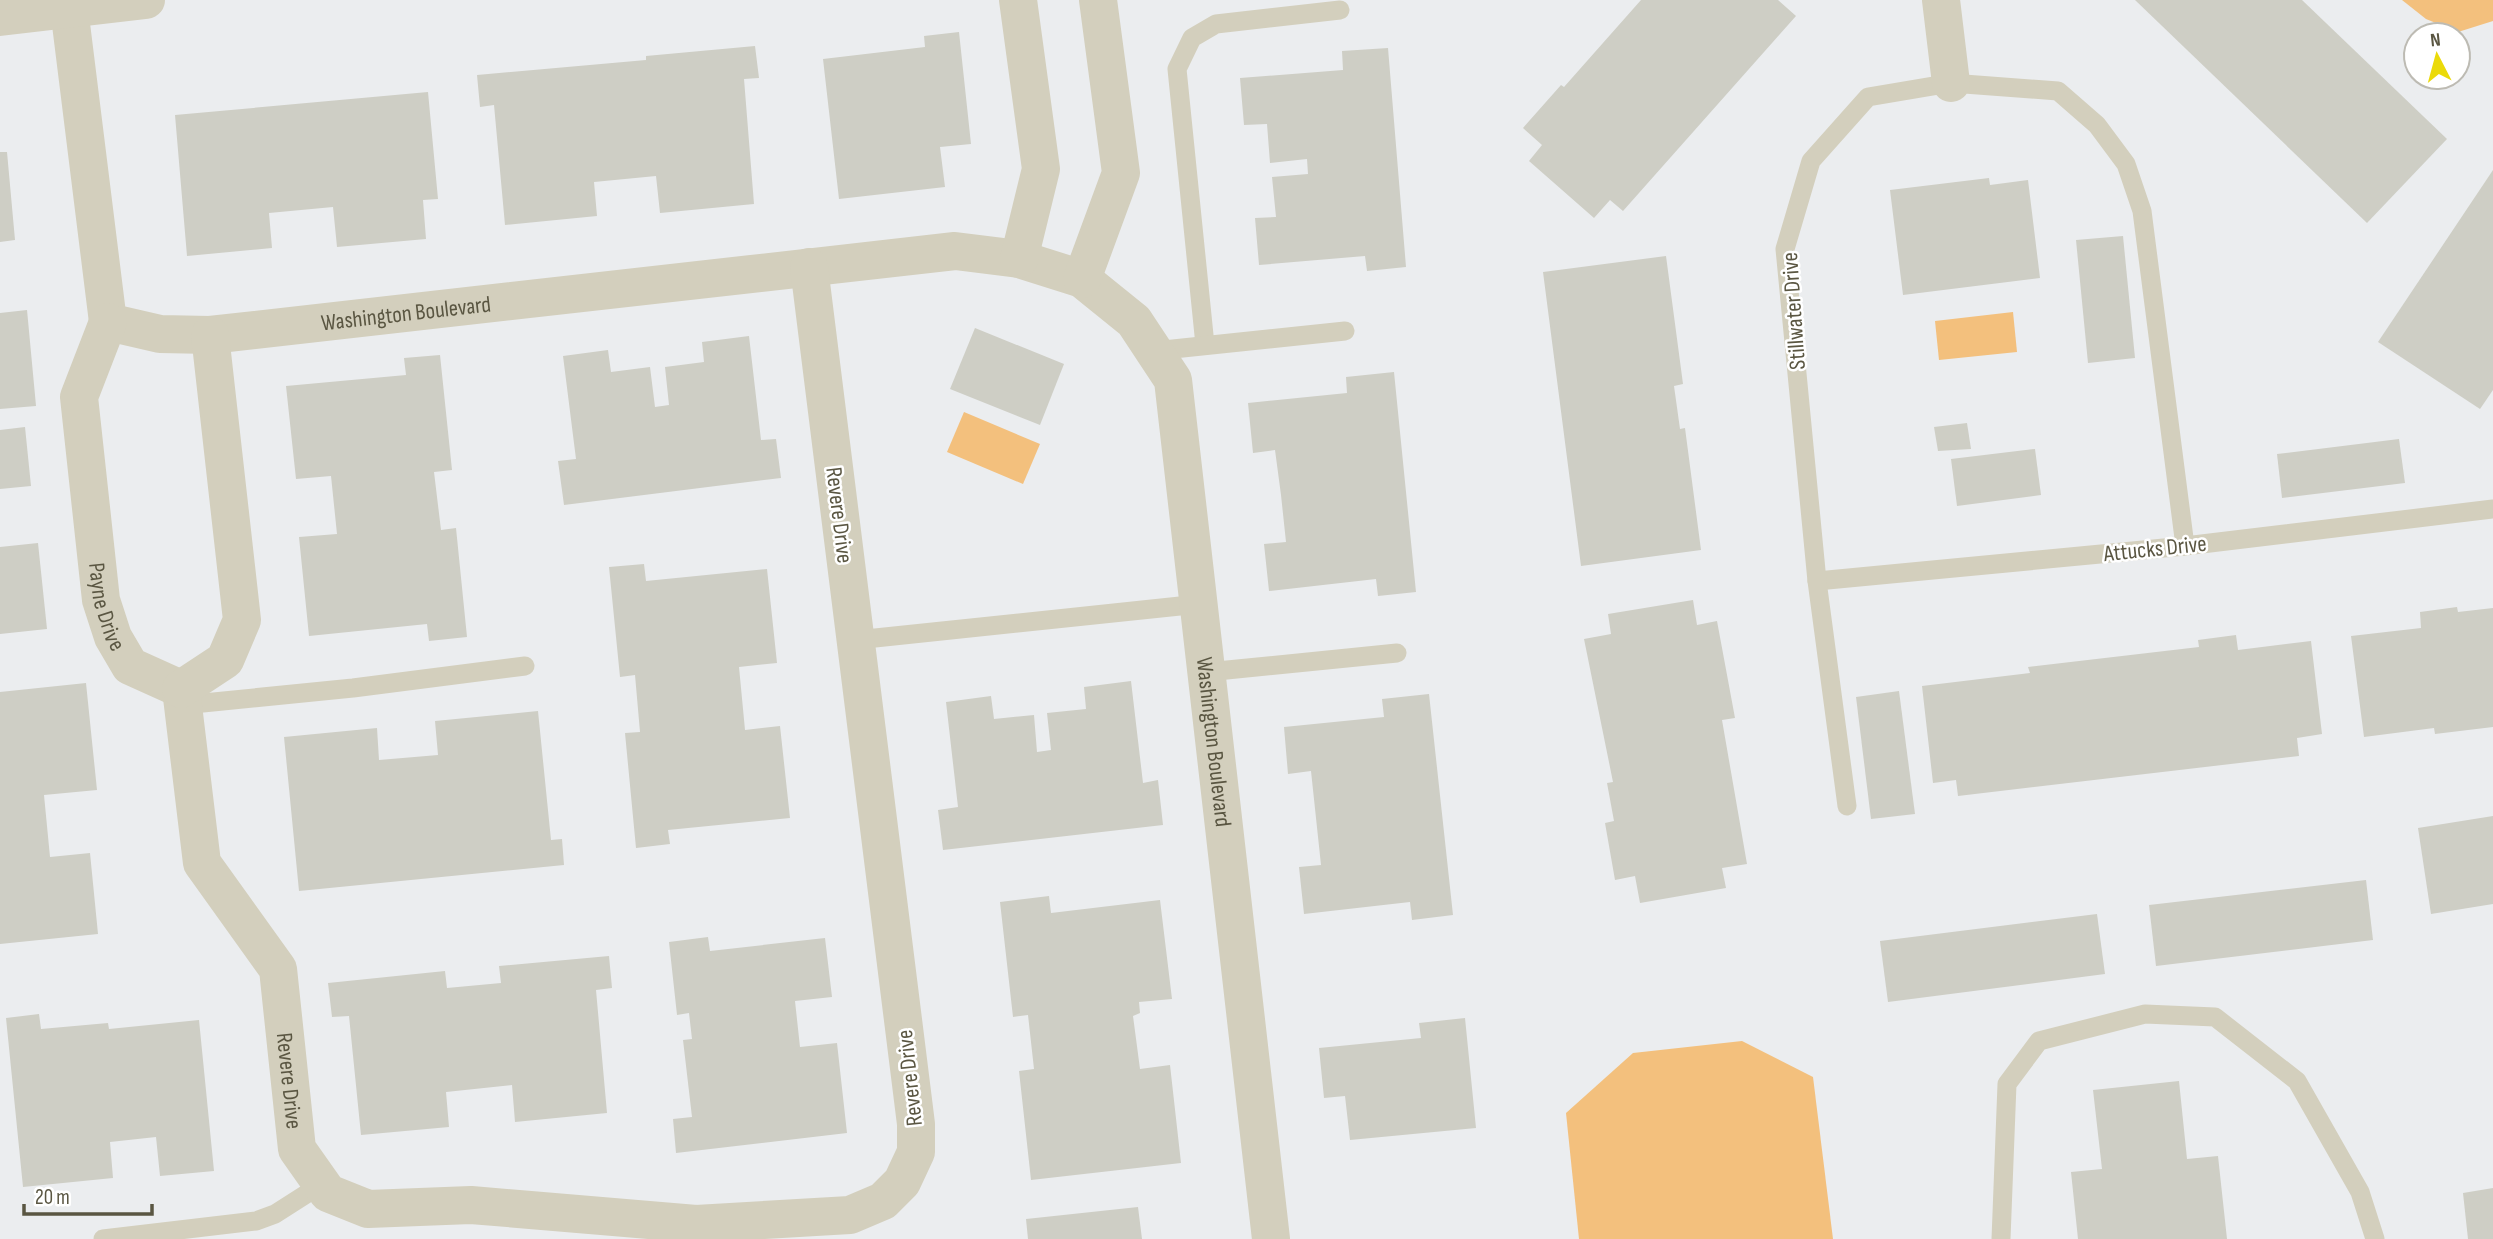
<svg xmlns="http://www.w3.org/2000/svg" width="2493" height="1239" viewBox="0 0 2493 1239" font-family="'Sofia Sans Condensed',sans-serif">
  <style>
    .water { fill: #f3c07d }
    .building { fill: #cecec5 }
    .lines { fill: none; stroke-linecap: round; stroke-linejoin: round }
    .lane { stroke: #d3cfbd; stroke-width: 19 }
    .street { stroke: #d3cfbd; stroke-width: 38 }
    .labels { text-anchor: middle; stroke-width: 5; stroke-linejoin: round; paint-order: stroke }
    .street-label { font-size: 23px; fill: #5a5642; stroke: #fff }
  </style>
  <rect width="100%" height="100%" fill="#ebedef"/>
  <g class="water">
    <polygon points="2402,0 2493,0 2493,21 2458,32 2426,19"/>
    <polygon points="2013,312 2017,352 1939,360 1935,321"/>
    <polygon points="964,412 1040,444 1023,484 947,452"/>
    <polygon points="1742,1041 1813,1077 1833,1239 1579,1239 1566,1113 1633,1053"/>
  </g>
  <g class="building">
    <polygon points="1641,0 1778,0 1796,16 1623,211 1610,200 1594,218 1529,161 1542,145 1523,128 1561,85 1564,87"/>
    <polygon points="2135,0 2302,0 2447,139 2367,223"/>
    <polygon points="959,32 971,144 940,147 945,187 839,199 823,59 925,47 924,36"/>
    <polygon points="755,46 759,78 744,79 754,204 660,213 656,176 594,182 597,216 505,225 494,105 480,107 477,75 646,60 646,56"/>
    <polygon points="1388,48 1406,267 1367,271 1365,256 1259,265 1255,218 1276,217 1272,177 1308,174 1307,159 1270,163 1267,124 1244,125 1240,78 1343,70 1342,51"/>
    <polygon points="428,92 438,199 423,200 426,239 337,247 333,207 269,213 272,248 187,256 175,115"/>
    <polygon points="0,152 7,152 15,240 0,242"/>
    <polygon points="2493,170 2493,390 2480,409 2378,342"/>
    <polygon points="1989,178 1990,185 2028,180 2040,278 1903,295 1890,190"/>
    <polygon points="2123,236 2135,358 2088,363 2076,240"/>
    <polygon points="1666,256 1683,384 1674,386 1680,429 1685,428 1701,550 1581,566 1543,272"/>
    <polygon points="27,310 36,406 0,409 0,313"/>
    <polygon points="975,328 1064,364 1040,425 950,389"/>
    <polygon points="749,336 761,440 776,439 781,478 564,505 558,461 576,459 563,356 608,350 611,372 650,367 655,407 669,405 665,367 704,362 702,342"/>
    <polygon points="440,355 452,470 434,472 441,530 456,528 467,637 429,641 427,624 309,636 299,537 337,534 331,476 296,479 286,386 406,375 404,358"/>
    <polygon points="1394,372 1416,592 1378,596 1376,579 1269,591 1264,544 1286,542 1281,495 1275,450 1253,453 1248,403 1347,393 1346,377"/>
    <polygon points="1967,423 1971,449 1938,451 1934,427"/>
    <polygon points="25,427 31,486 0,489 0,430"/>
    <polygon points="2399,439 2405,483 2282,498 2277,454"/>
    <polygon points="2035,449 2041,495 1957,506 1951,459"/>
    <polygon points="38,543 47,629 0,634 0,547"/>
    <polygon points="644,564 646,581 767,569 777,663 739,667 745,730 780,726 790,818 668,830 670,844 636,848 625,733 640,732 635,675 620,677 609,567"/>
    <polygon points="1693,600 1697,625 1717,621 1735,718 1722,720 1747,864 1722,868 1726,888 1640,903 1635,876 1615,880 1605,823 1614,821 1607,783 1613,782 1584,639 1611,634 1608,614"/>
    <polygon points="2457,607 2458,612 2493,608 2493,727 2435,734 2434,728 2364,737 2351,636 2421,628 2420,612"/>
    <polygon points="2236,635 2238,650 2311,641 2322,734 2297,738 2299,756 1958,796 1956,780 1933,783 1922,686 2030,673 2028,667 2199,647 2198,640"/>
    <polygon points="1131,681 1143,783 1158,780 1163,825 943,850 938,810 958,807 946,702 991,696 994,719 1034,715 1037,752 1051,750 1047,713 1086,709 1084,687"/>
    <polygon points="86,683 97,790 44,795 50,857 90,853 98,934 0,944 0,692"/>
    <polygon points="1899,691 1915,814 1871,819 1856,697"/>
    <polygon points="1429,694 1453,915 1412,920 1410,902 1304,914 1299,867 1321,865 1311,771 1288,774 1284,727 1384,717 1382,699"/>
    <polygon points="538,711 551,840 562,839 564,865 299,891 284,737 377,728 379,760 438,755 435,721"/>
    <polygon points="2493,816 2493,904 2431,914 2418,828"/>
    <polygon points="2366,880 2373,940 2156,966 2149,905"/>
    <polygon points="1049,896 1051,913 1160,900 1172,999 1139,1002 1140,1013 1133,1016 1140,1069 1170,1065 1181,1163 1031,1180 1019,1071 1034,1069 1028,1015 1013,1017 1000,902"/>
    <polygon points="2097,914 2105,974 1888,1002 1880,941"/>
    <polygon points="708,937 710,951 825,938 832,997 795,1001 800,1047 837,1043 847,1133 676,1153 673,1119 692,1117 683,1040 692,1039 689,1013 677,1015 669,942"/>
    <polygon points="609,956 612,988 596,990 607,1113 515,1122 512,1085 446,1092 449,1127 361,1135 349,1016 332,1017 328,983 445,971 447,988 501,983 499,966"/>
    <polygon points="39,1014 41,1029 108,1023 109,1029 199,1020 214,1171 160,1176 156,1137 110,1142 113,1178 23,1187 6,1018"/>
    <polygon points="1465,1018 1476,1128 1350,1140 1345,1096 1324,1098 1319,1048 1421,1038 1419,1023"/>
    <polygon points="2179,1081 2187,1159 2218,1156 2227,1239 2078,1239 2071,1172 2102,1169 2093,1090"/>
    <polygon points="2493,1188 2493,1239 2468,1239 2463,1193"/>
    <polygon points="1138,1207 1142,1239 1028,1239 1026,1219"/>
  </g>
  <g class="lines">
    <g class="lane">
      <polyline points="1205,345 1177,69 1192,38 1216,24 1340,10"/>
      <polyline points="1154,351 1345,331"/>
      <polyline points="1817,581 2185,546 2493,509"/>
      <polyline points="856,640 1199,604"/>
      <polyline points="1207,672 1397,653"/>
      <polyline points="183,705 353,688 525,666"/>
      <polyline points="1847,806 1817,581 1785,249 1811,161 1868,97 1951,83 2058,91 2097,125 2126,164 2142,211 2185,546"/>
      <polyline points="103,1239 256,1221 275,1214 322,1184"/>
      <polyline points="2001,1239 2007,1084 2039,1041 2145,1014 2215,1017 2297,1081 2360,1192 2375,1239"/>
    </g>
    <g class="street">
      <path id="s1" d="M 68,0 L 108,322 L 160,334 L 210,335 L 955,251 L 1019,259 L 1082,279 L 1134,321 L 1173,380 L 1271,1239"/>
      <polyline points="1018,0 1041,169 1019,259"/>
      <polyline points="1941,0 1951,83"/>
      <polyline points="0,17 146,0"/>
      <polyline points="1082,279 1121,173 1098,0"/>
      <path id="s2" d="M 108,322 L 79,397 L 101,600 L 113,637 L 130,666 L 181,689"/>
      <path id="s3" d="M 181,689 L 202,863 L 278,969 L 297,1149 L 328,1193 L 368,1209 L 471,1205 L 696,1224 L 850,1215 L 883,1201 L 902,1182 L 916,1152 L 916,1124 L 809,267"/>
      <polyline points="181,689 225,660 242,620 210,335"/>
    </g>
  </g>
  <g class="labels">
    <g class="street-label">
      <text transform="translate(1793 311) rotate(-94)" y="8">Stillwater Drive</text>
      <text dy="8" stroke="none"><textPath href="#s1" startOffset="625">Washington Boulevard</textPath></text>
      <text transform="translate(840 515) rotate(83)" y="8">Revere Drive</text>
      <text transform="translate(2155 548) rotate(-6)" y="8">Attucks Drive</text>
      <text dy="8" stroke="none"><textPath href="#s2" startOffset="292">Payne Drive</textPath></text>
      <text dy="8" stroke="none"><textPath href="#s1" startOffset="1810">Washington Boulevard</textPath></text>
      <text transform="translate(909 1078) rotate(-96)" y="8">Revere Drive</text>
      <text dy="8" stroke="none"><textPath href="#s3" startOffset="418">Revere Drive</textPath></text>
    </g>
  </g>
  <g transform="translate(2437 56) rotate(354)"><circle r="33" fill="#ffffff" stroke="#bdbbb3" stroke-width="2"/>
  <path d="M0-5L12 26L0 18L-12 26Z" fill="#ebda09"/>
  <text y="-10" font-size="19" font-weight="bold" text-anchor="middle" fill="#5a5642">N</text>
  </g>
  <path d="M24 1204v10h128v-10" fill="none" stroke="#5a5642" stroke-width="3.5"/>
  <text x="35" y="1204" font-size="21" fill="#5a5642" stroke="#ffffff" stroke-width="5" paint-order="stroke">20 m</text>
</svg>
